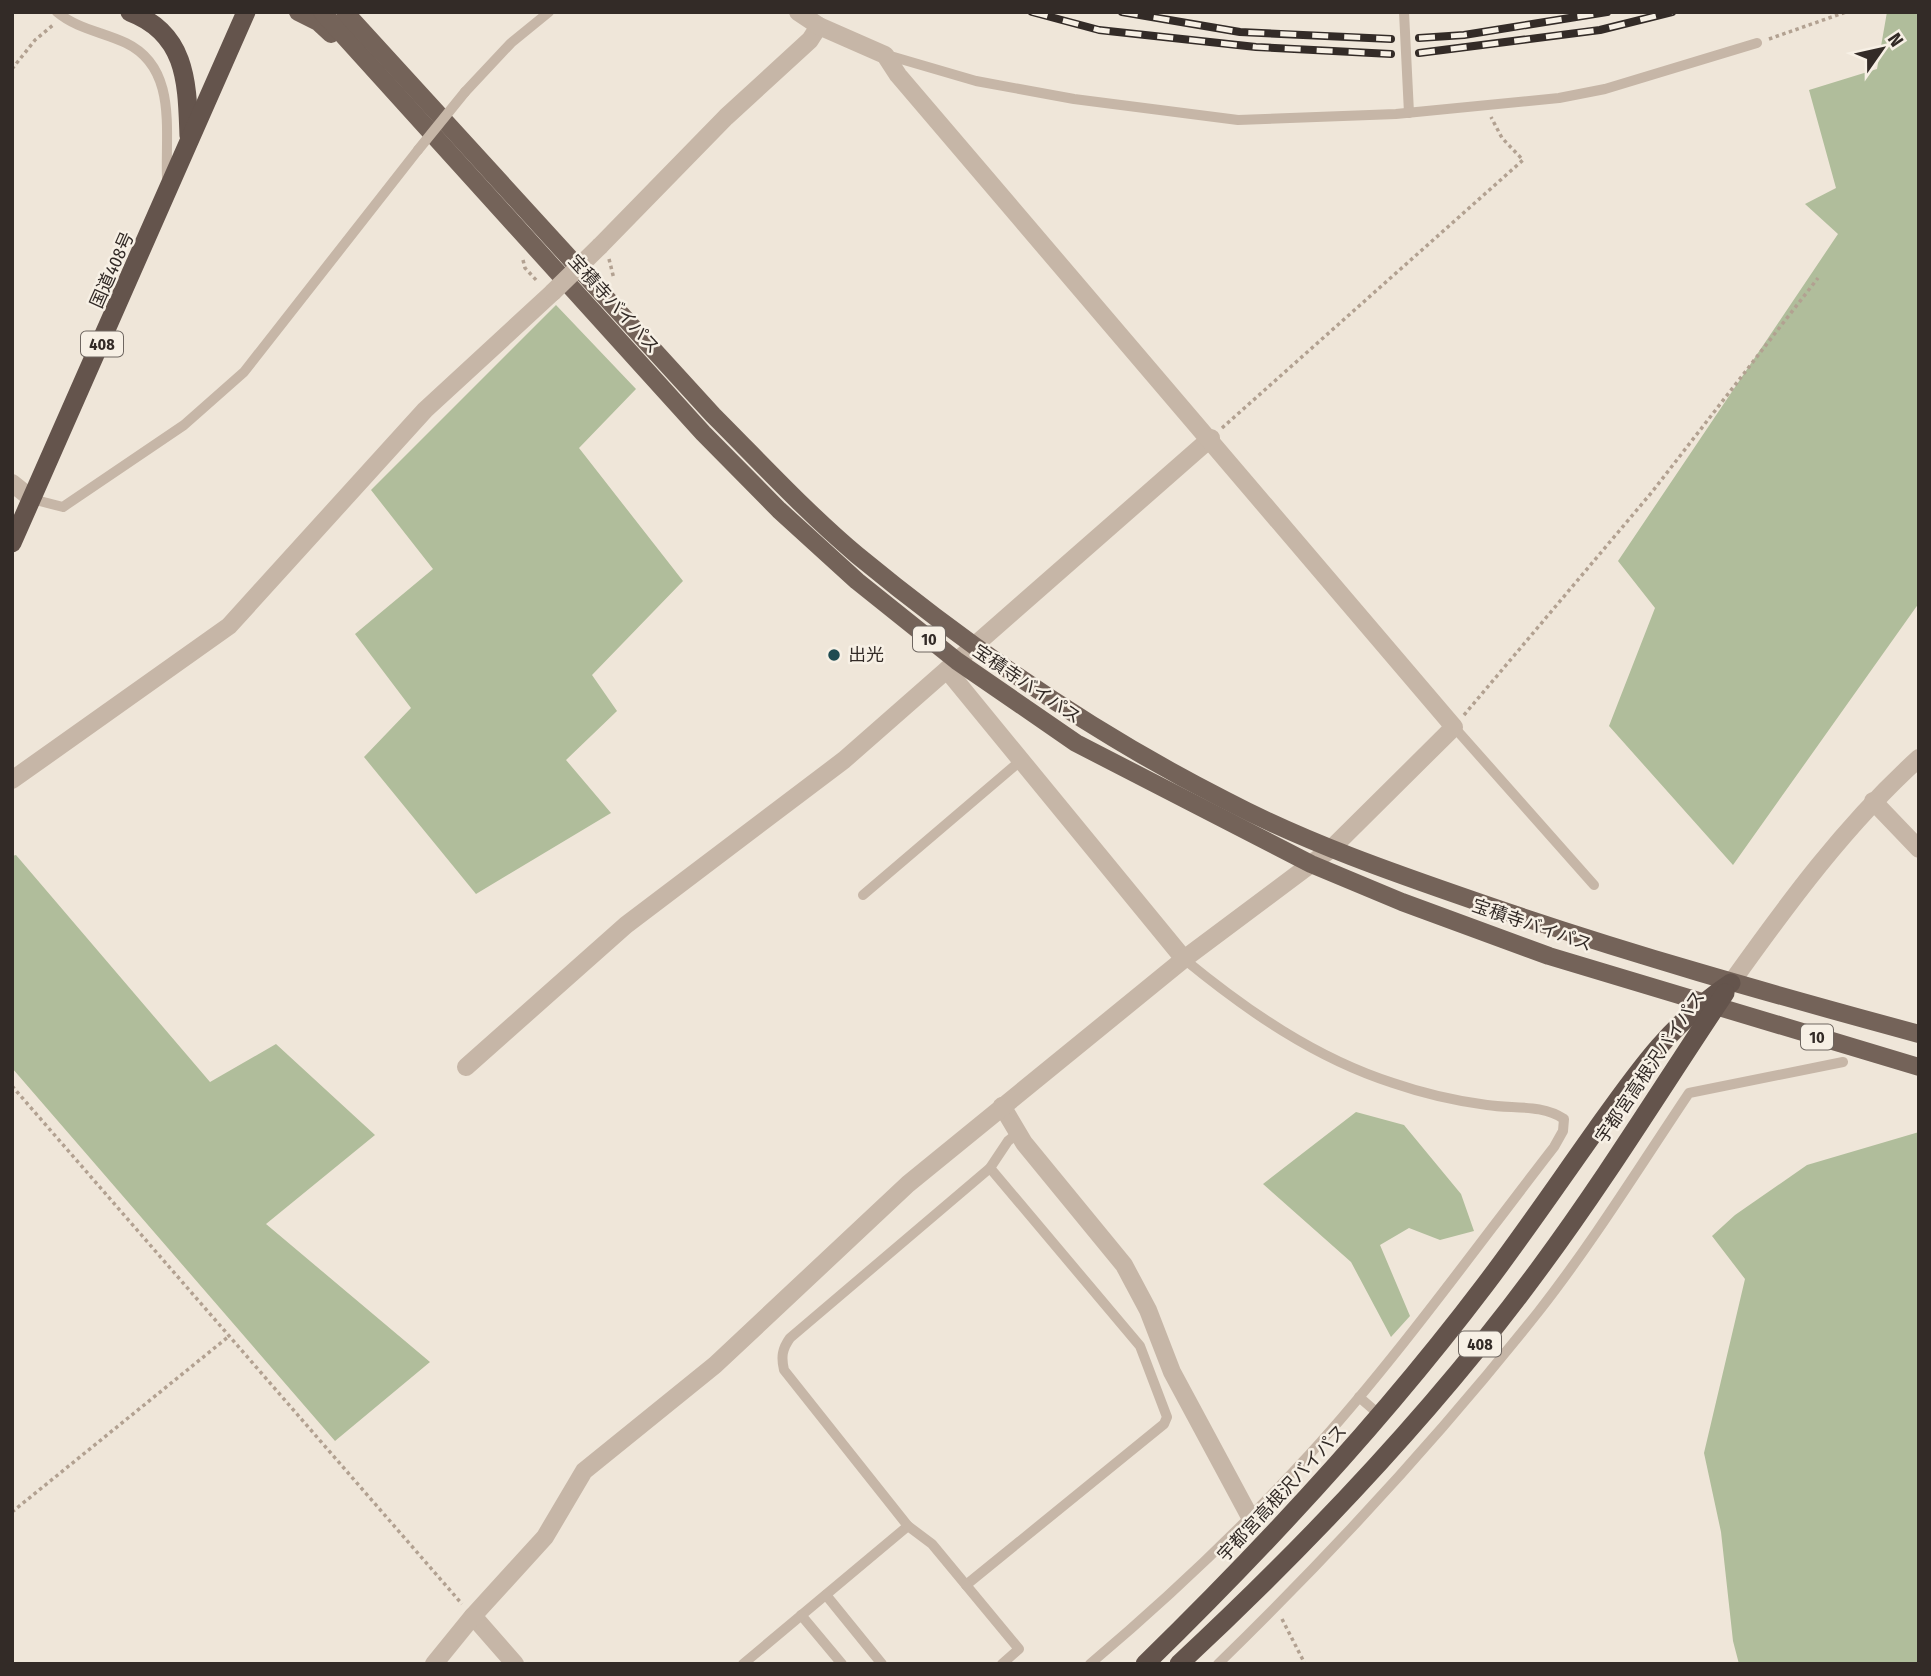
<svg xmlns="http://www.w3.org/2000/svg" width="1931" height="1676" viewBox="0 0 1931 1676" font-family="'Fira Sans Condensed','Noto Sans JP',sans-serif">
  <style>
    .green { fill: #b0bd9b }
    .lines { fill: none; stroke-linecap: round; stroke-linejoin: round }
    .path { stroke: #b2a191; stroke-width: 3.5; stroke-dasharray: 3.5 3.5; stroke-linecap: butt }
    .service { stroke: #c6b6a7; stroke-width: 10 }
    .minor { stroke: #c6b6a7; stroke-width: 18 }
    .tertiary { stroke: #c6b6a7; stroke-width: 18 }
    .primary { stroke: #746359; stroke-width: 18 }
    .trunk { stroke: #64544c; stroke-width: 19 }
    .rail-casing { stroke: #332b27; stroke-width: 8 }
    .rail { stroke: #f7f0e5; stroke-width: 5; stroke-dasharray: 16; stroke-linecap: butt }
    .service-bridge { stroke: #c6b6a7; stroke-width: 10 }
    .minor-bridge { stroke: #c6b6a7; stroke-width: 18 }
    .poi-dot { fill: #1f4b51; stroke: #f7f0e5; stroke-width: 2.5 }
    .labels { text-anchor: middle; stroke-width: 5; stroke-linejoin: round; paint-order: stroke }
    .shield { fill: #f7f0e5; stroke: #6e6660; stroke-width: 2 }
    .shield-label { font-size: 16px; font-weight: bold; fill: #332b27 }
    .street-label { font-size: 18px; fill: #332b27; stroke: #f7f0e5 }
    .poi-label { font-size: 18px; fill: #332b27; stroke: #f7f0e5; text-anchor: start }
  </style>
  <rect width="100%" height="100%" fill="#efe6d9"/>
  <g class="green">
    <polygon points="1887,12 1919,12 1919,603 1733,865 1609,726 1655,608 1618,561 1838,234 1805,204 1836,188 1809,90 1877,69"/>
    <polygon points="556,305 636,389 579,448 683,581 592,675 617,711 566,760 611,813 476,894 364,757 411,708 355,634 433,569 371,490"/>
    <polygon points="16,855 210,1082 276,1044 375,1135 266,1224 430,1362 335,1441 12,1068 12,856"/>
    <polygon points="1356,1112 1404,1125 1461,1194 1474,1231 1440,1240 1409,1228 1380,1245 1410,1316 1391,1337 1351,1262 1263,1184"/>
    <polygon points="1919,1132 1919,1664 1739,1664 1733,1641 1721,1532 1704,1453 1745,1279 1712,1236 1735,1215 1807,1165"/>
  </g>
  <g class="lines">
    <g class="path">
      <polyline points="1769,39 1846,12"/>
      <polyline points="12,69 35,40 53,25"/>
      <polyline points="609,259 614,279"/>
      <polyline points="523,260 525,268 538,282"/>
      <polyline points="1222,428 1523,160 1502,138 1491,117"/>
      <polyline points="1464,715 1652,492 1818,278"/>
      <polyline points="12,1086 462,1604"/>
      <polyline points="12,1512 228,1337"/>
      <polyline points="1282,1619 1305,1664"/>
    </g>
    <g class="service">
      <path d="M 57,12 C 77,29 103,32 126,43 C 178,68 165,132 167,179"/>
      <polyline points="1404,12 1409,113"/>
      <polyline points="887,55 976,81 1074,99 1238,120 1396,114 1559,98 1605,89 1757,43"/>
      <polyline points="465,92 511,43 549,12"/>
      <polyline points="32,499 63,507 184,425 244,372 418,150"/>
      <polyline points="1454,727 1594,885"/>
      <polyline points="863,895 1019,762"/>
      <polyline points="1359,1397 1381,1416"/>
      <polyline points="966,1585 1164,1424 1167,1417 1140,1346 990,1168"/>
      <polyline points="826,1595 882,1664"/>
      <polyline points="801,1615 842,1664"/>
      <polyline points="743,1664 908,1526"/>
      <path d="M 1002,1664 L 1019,1649 L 932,1544 L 908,1526 L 784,1370 C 781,1357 782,1349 790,1338 L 990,1168 L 1008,1141 L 1018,1133"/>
      <path d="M 1090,1664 C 1167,1599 1241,1529 1309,1455 C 1397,1358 1474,1250 1554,1147 L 1563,1131 L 1564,1119 C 1542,1104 1513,1109 1487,1105 C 1456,1101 1422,1093 1393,1083 C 1315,1058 1246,1010 1184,959"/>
      <path d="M 1218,1664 C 1332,1553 1440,1436 1539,1311 C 1593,1242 1640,1166 1689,1093 L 1843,1062"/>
    </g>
    <g class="minor">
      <polyline points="600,246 726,117 810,40 819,26"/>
      <polyline points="12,483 32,499"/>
      <polyline points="947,670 1184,959"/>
      <polyline points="12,780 229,626 425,410 553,292"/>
      <polyline points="1873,801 1919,849"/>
      <polyline points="466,1067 626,925 844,760 1211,438"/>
      <polyline points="1002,1106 1024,1143 1124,1265 1148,1310 1172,1372 1250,1517"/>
      <polyline points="473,1616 515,1664"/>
      <polyline points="434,1664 473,1616 545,1537 584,1471 715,1365 908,1184 1184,959 1331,849 1454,727 898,75 885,55 819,26 798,12"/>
    </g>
    <path class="tertiary" d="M 1731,983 C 1788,903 1846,824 1919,758"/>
    <g class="primary">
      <polyline points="298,12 318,22 331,34"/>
      <polyline points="322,12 703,433 779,510 857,581 957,661 1076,743 1311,864 1402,902 1549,956 1919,1067"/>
      <path d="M 345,12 L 713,415 C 760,462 806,512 857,555 C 971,649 1093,733 1225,800 C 1307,843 1394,873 1481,903 C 1625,953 1772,994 1919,1034"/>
    </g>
    <g class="trunk">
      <path d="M 130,12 C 188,34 187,85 189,136"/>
      <polyline points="12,543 246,12"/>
      <path d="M 1145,1664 C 1267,1545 1382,1421 1485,1285 C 1523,1235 1559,1182 1596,1130 C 1638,1071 1670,1024 1731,983"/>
      <path d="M 1179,1664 C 1310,1542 1436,1410 1542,1265 C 1607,1177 1664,1084 1725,993"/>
    </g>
    <g class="rail-casing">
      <g id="rail">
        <polyline points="1032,12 1099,30 1256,47 1391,54"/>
        <polyline points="1122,12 1240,32 1391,39"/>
        <polyline points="1419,38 1464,35 1607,12"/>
        <polyline points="1419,53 1600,30 1672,12"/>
      </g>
    </g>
    <use href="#rail" class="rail"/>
    <polyline class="service-bridge" points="418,150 465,92"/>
    <polyline class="minor-bridge" points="553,292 600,246"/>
  </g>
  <circle class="poi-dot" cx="834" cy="655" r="7"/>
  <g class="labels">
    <g class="shield">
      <rect x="81" y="331.5" width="42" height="25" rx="5"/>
      <rect x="913" y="626.5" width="32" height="25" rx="5"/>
      <rect x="1801" y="1024.5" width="32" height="25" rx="5"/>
      <rect x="1459" y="1331.5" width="42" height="25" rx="5"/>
    </g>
    <g class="shield-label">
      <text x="102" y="350">408</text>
      <text x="929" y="645">10</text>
      <text x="1817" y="1043">10</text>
      <text x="1480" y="1350">408</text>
    </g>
    <g class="street-label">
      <text transform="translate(112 270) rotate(-66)" y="6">国道408号</text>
      <text transform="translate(614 304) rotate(48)" y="6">宝積寺バイパス</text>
      <text transform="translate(1027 684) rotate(34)" y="6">宝積寺バイパス</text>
      <text transform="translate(1532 925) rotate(19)" y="6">宝積寺バイパス</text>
      <text transform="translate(1650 1067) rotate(-56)" y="6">宇都宮高根沢バイパス</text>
      <text transform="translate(1282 1493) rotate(-47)" y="6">宇都宮高根沢バイパス</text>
    </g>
    <g class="poi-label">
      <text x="848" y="661">出光</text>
    </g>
  </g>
  <rect width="1931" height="1676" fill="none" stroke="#332b27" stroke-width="28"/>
  <g transform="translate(1882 49) rotate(56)" stroke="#f7f0e5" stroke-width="5" paint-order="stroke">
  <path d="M0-5L12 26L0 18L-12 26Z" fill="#332b27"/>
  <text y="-10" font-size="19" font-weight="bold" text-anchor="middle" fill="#332b27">N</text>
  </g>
</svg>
